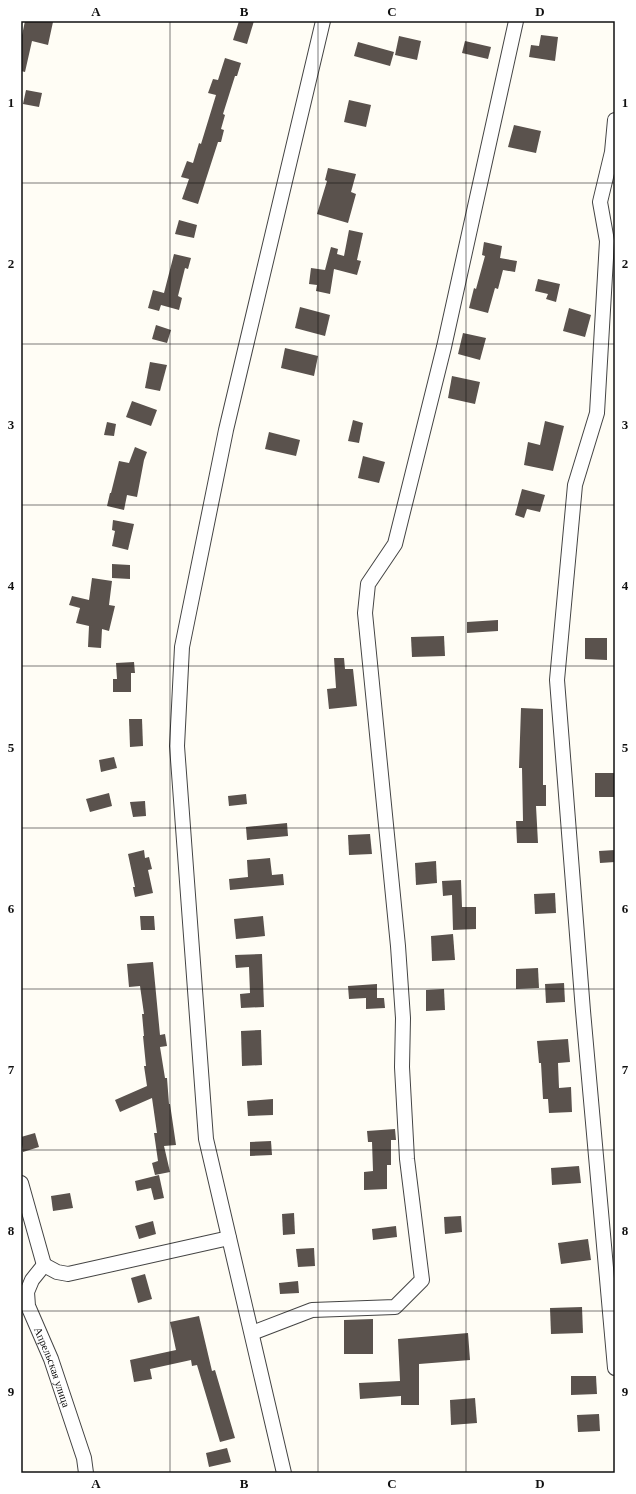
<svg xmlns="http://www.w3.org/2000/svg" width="636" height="1494" viewBox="0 0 636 1494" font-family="Georgia,serif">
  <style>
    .building { fill: #5a524d }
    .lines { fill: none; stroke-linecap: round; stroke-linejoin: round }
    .minor-casing { stroke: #444; stroke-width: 16 }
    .minor { stroke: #fff; stroke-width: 14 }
    .grid { fill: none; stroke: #111; stroke-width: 1; stroke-opacity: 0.55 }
    .labels { text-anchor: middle; stroke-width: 4; stroke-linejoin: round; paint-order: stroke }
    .street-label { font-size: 11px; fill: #111; stroke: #fff }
    .neatline { fill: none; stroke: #111; stroke-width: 1.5 }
    .grid-label { font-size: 13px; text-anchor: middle; font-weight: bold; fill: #111 }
  </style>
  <rect width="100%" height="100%" fill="#fffdf5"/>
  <g class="building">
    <polygon points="25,21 47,21 53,22 48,45 32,41 25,72 21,71 21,40"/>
    <polygon points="239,21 254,21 247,44 233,40"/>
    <polygon points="541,35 558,37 555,61 529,57 531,45 539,46"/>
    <polygon points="399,36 421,41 417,60 395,55"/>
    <polygon points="465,41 491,47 488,59 462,53"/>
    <polygon points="358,42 394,52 390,66 354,56"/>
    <polygon points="225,58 241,63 237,76 235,76 223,114 225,115 221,129 224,130 221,142 218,142 198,204 182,199 189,179 181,177 187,161 193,163 199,143 201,144 216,95 208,93 213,79 218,80"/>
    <polygon points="26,90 42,93 39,107 23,104"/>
    <polygon points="349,100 371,105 366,127 344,122"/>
    <polygon points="514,125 541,131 536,153 508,147"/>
    <polygon points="328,168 356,174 351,192 356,194 348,223 317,214 327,181 325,180"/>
    <polygon points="179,220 197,225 194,238 175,234"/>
    <polygon points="349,230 363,233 357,260 361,261 357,275 334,269 330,294 316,291 317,285 309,284 311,268 325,270 331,247 338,249 337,254 344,256"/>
    <polygon points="484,242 502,246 500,258 517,261 515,272 503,270 498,289 495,288 488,313 469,308 474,288 476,289 485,256 482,255"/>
    <polygon points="174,254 191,258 188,269 185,268 178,296 182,298 179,310 161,305 159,311 148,308 153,290 164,293"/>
    <polygon points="538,279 560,284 556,302 546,299 548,294 535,291"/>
    <polygon points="300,307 330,315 325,336 295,328"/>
    <polygon points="569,308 591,315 585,337 563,331"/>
    <polygon points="156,325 171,330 167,343 152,339"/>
    <polygon points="463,333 486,338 480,360 458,354"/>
    <polygon points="285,348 318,356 314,376 281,368"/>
    <polygon points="150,362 167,365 160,391 145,388"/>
    <polygon points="452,376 480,382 475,404 448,398"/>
    <polygon points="132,401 157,410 151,426 126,417"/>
    <polygon points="353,420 363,423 359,443 348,441"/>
    <polygon points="545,421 564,426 553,471 524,465 528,442 540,445"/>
    <polygon points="107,422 116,424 114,436 104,435"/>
    <polygon points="269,432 300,440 296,456 265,449"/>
    <polygon points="135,447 147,452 144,460 137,497 127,495 124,510 107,506 110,493 111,493 119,461 129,463"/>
    <polygon points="363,456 385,462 379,483 358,478"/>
    <polygon points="522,489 545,495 540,512 527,509 524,518 515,515"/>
    <polygon points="113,520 134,524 128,550 112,546 115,531 112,530"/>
    <polygon points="112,564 130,565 130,579 112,578"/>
    <polygon points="92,578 112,581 109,605 115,606 109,631 102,629 101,648 88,647 89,626 76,623 80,608 69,605 72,596 89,600"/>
    <polygon points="498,620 498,631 467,633 467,622"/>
    <polygon points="444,636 445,656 412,657 411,637"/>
    <polygon points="585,638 607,638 607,660 585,659"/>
    <polygon points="334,658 344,658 345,669 353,669 357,706 329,709 327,689 336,688"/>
    <polygon points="134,662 135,673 131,673 131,692 113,692 113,679 117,679 116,663"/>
    <polygon points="521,708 543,709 543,785 546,785 546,806 536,806 538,843 517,843 516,821 523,821 522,768 519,768"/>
    <polygon points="129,719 142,719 143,746 130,747"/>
    <polygon points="114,757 117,768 101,772 99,760"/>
    <rect x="595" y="773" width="20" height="24"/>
    <polygon points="109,793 112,806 90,812 86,799"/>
    <polygon points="246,794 247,804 229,806 228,796"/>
    <polygon points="145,801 146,816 133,817 130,802"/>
    <polygon points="287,823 288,836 247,840 246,827"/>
    <polygon points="370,834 372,854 349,855 348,835"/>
    <polygon points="144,850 145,858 149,857 152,869 148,870 153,893 135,897 133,887 135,887 128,854"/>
    <polygon points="615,850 615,862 600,863 599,851"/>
    <polygon points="270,858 272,875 283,874 284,885 230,890 229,879 248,877 247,860"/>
    <polygon points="436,861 437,883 416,885 415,863"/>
    <polygon points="461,880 462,907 476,907 476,929 453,930 452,895 443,896 442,881"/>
    <polygon points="555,893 556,913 535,914 534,894"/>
    <polygon points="140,916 154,916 155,930 141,930"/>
    <polygon points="263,916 265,936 236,939 234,919"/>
    <polygon points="453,934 455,960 432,961 431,936"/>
    <polygon points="262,954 264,1007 241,1008 240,994 250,993 249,967 236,968 235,955"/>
    <polygon points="153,962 160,1035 165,1034 167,1046 160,1047 165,1078 167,1078 169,1104 170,1104 176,1145 164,1146 170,1172 155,1175 152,1163 158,1161 154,1133 157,1133 152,1098 120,1112 115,1100 147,1086 144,1066 146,1066 143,1036 144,1036 142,1014 144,1014 140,986 129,987 127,964"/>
    <polygon points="538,968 539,988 516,989 516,969"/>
    <polygon points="564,983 565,1002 546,1003 545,984"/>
    <polygon points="377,984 377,998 384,998 385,1008 366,1009 366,998 349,999 348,986"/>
    <polygon points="444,989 445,1010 426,1011 426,990"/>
    <polygon points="261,1030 262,1065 242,1066 241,1031"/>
    <polygon points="568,1039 570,1062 558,1063 559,1088 571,1087 572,1112 549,1113 548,1099 543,1099 541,1063 539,1063 537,1041"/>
    <polygon points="273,1099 273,1115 248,1116 247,1101"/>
    <polygon points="395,1129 396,1140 391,1140 391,1165 387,1165 387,1189 364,1190 364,1172 373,1171 372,1142 368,1142 367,1131"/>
    <polygon points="35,1133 39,1147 23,1152 21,1137"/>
    <polygon points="271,1141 272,1155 250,1156 250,1142"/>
    <polygon points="579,1166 581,1183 552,1185 551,1168"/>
    <polygon points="159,1175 164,1198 154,1200 151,1188 137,1191 135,1181"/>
    <polygon points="70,1193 73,1208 53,1211 51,1196"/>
    <polygon points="294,1213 295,1234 283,1235 282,1214"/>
    <polygon points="461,1216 462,1232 445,1234 444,1217"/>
    <polygon points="153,1221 156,1234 139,1239 135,1226"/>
    <polygon points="396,1226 397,1237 373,1240 372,1229"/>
    <polygon points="588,1239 591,1260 561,1264 558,1243"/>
    <polygon points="314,1248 315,1266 298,1267 296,1249"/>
    <polygon points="145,1274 152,1299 138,1303 131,1278"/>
    <polygon points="298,1281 299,1293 280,1294 279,1283"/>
    <polygon points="582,1307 583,1333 551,1334 550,1308"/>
    <polygon points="199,1316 212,1371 215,1370 235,1438 220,1442 197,1365 192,1366 191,1360 150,1369 152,1379 134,1382 130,1360 176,1350 170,1322"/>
    <polygon points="373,1319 373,1354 344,1354 344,1320"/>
    <polygon points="468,1333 470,1360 419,1364 419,1405 401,1405 401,1396 360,1399 359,1383 400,1381 398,1339"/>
    <polygon points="571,1376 596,1376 597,1394 571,1395"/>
    <polygon points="475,1398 477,1423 451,1425 450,1400"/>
    <polygon points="599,1414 600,1431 578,1432 577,1415"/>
    <polygon points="227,1448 231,1462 209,1467 206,1453"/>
  </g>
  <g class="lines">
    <g class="minor-casing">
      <g id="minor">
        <polyline points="615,120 612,152 600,202 607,241 597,413 575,485 557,680 583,1011 615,1368"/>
        <polyline points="21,1183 44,1265"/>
        <path id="s1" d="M 44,1265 L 32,1280 L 27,1292 L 28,1306 L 51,1359 L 84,1458 L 86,1473"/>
        <polyline points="44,1265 57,1272 68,1274 229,1238"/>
        <polyline points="252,1333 312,1310 395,1307 422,1280 407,1159 402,1067 403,1018 398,946 365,613 368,584 395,544 444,347 516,21"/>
        <polyline points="284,1473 206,1139 177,746 182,647 226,430 323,21"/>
      </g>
    </g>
    <use href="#minor" class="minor"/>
  </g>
  <path class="grid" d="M 170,21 L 170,1473M 318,21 L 318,1473M 466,21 L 466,1473M 21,183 L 615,183M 21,344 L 615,344M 21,505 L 615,505M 21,666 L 615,666M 21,828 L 615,828M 21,989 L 615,989M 21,1150 L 615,1150M 21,1311 L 615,1311"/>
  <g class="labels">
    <g class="street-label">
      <text dy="4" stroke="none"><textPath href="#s1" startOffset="112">Апрельская улица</textPath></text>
    </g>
  </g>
  <rect width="636" height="1494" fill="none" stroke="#ffffff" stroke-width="44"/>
  <rect x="22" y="22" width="592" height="1450" class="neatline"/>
  <g class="grid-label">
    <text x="96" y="16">A</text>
    <text x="244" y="16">B</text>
    <text x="392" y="16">C</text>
    <text x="540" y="16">D</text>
    <text x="11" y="107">1</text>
    <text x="625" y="107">1</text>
    <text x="11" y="268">2</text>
    <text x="625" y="268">2</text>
    <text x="11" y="429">3</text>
    <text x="625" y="429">3</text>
    <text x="11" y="590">4</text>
    <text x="625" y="590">4</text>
    <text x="11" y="752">5</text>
    <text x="625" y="752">5</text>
    <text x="11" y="913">6</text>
    <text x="625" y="913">6</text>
    <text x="11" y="1074">7</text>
    <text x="625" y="1074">7</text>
    <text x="11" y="1235">8</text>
    <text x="625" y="1235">8</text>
    <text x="11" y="1396">9</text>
    <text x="625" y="1396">9</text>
    <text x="96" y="1488">A</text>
    <text x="244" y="1488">B</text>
    <text x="392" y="1488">C</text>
    <text x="540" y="1488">D</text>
  </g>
</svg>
